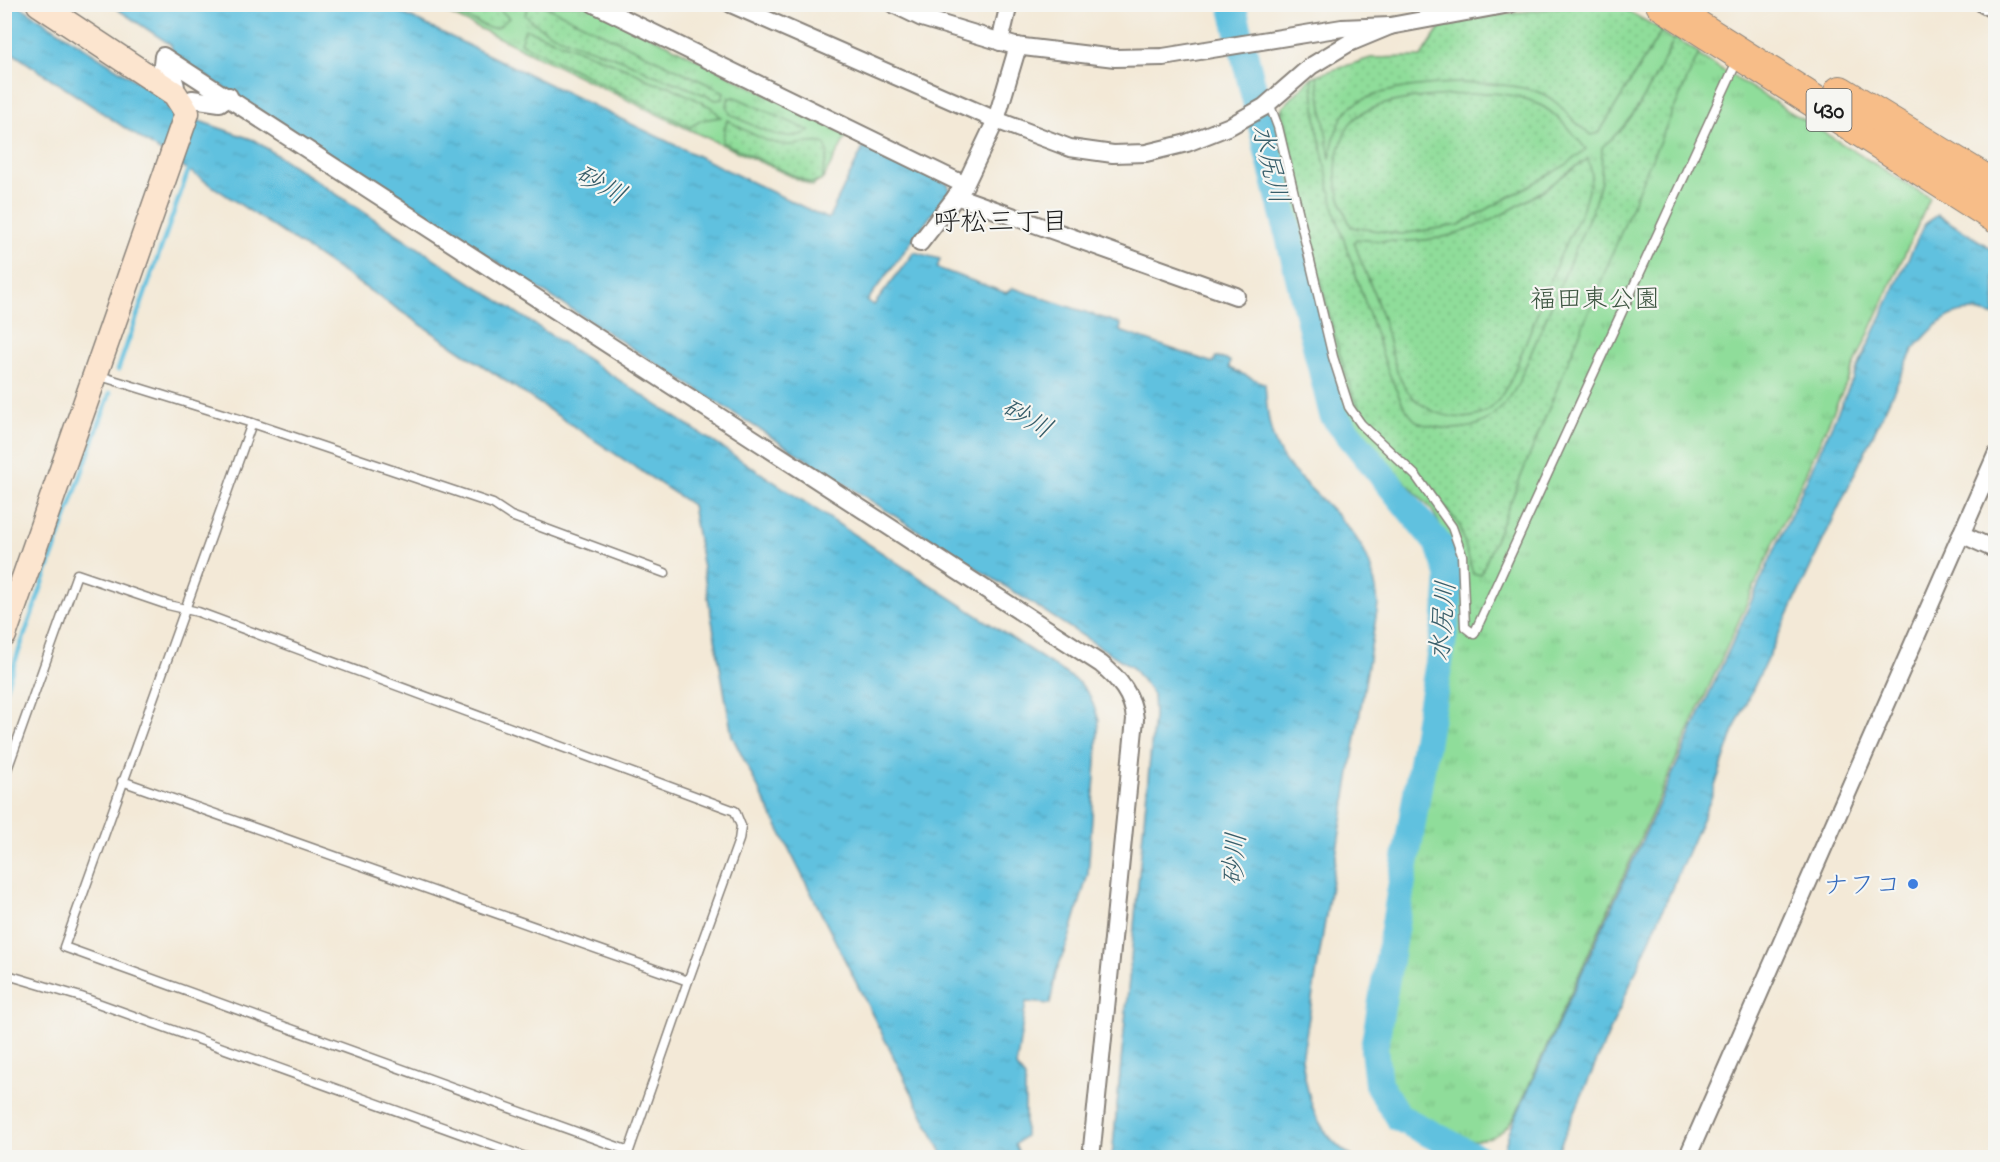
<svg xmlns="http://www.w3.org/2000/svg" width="2000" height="1162" viewBox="0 0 2000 1162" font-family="'Indie Flower','Klee One',sans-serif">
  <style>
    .park { fill: url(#park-tufts); stroke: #567c5b; stroke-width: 1.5 }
    .garden { fill: url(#garden-dots); stroke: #567c5b; stroke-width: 1.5 }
    .water { fill: url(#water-ripples); stroke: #3e6e7e; stroke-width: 1.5 }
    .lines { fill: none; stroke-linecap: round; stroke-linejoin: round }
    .stream { stroke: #61c1df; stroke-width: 4.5 }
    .river { stroke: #61c1df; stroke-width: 28 }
    .lane-casing { stroke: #88827a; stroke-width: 11 }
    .street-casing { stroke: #88827a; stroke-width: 20 }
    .secondary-casing { stroke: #88827a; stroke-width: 27 }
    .highway-casing { stroke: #88827a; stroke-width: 34 }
    .lane { stroke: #fff; stroke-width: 8 }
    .street { stroke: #fff; stroke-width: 16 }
    .secondary { stroke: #fce5cf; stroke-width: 24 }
    .highway { stroke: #f7bd88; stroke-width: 32 }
    .shop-dot { fill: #3f7fe0; stroke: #f6f6f2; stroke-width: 2 }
    .labels { text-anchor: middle; stroke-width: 4.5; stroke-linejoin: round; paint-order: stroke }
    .shield { fill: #f6f6f2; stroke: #5d5d5c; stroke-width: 1.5 }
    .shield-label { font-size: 24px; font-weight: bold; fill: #1c1c1c }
    .park-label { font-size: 26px; fill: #3e5642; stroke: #f6f6f2 }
    .shop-label { font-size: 26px; fill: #366cbe; stroke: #f6f6f2; text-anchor: end }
    .water-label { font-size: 27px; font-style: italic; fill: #385e6a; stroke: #f6f6f2 }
    .neighbourhood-label { font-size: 27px; fill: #1c1c1c; stroke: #f6f6f2 }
  </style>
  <defs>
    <pattern id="park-tufts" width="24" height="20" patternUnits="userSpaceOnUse" patternTransform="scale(1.5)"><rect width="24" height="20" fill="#8fdd9a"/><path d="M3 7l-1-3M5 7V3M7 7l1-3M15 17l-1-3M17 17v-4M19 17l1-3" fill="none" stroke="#7bbd84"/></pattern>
    <pattern id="garden-dots" width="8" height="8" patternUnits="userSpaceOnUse" patternTransform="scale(1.5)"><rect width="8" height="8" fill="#8fdd9a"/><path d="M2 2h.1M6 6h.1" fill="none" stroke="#7bbd84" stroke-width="1.8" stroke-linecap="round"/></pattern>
    <pattern id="water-ripples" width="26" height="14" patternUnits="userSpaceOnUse" patternTransform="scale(1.5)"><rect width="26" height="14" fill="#61c1df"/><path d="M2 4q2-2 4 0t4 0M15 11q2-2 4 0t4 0" fill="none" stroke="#54a5bf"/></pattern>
  </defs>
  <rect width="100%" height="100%" fill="#f6f6f2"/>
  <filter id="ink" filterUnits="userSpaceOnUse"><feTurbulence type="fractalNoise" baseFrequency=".0167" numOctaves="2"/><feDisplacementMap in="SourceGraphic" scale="12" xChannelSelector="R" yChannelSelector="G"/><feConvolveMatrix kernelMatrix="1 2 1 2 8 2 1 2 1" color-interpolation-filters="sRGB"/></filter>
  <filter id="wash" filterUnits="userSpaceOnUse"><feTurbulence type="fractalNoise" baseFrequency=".008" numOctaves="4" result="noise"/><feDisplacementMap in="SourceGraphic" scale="24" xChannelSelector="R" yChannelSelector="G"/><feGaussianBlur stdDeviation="1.35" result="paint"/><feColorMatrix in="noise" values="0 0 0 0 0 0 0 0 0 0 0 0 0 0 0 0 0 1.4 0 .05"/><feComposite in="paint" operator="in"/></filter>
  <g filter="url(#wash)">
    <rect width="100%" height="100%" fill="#f3e9d7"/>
    <g class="park">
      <polygon points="431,5 590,5 847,135 823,179 812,186 690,130"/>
      <path d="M 1576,5 L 1617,5 L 1930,198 L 1515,1116 C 1506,1130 1496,1138 1478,1140 C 1455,1142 1408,1113 1394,1094 C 1388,1086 1385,1074 1382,1064 L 1456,610 L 1459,574 L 1452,549 L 1432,510 L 1364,439 L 1344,412 L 1328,363 L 1271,135 L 1272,125 L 1283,107 L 1312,77 L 1371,58 L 1421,57 L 1444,22 Z"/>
    </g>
    <g class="garden">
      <polygon points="438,5 495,5 509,18 497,28 489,28"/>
      <path d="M 529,5 L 543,5 L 724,92 L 722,99 L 716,100 C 696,91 677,83 657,76 C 648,74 640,67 632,64 C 597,48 553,43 525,15 Z"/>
      <path d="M 1576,5 L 1617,5 L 1662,30 L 1599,133 L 1592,135 C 1572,124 1564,104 1543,94 C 1504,77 1377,78 1347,111 C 1337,123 1332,144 1330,159 L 1317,75 L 1371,58 L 1421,57 L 1444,22 Z"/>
      <polygon points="525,29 628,69 654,83 669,86 711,107 721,117 702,120 690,127 520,43"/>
      <path d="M 1675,38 L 1699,53 L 1645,174 L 1481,574 L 1473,574 L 1460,526 L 1425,480 L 1373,428 L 1353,396 L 1339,352 L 1300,200 L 1283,107 L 1312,77 L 1317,127 L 1335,213 L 1388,371 C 1395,386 1402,408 1415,420 C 1422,426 1433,426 1442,428 C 1478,433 1500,416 1517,386 L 1593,208 L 1601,181 L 1602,147 C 1637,120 1655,77 1675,38 Z"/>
      <path d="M 1485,93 C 1538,94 1554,110 1586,149 L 1566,165 L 1459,225 L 1401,234 L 1351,227 C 1339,201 1331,175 1340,147 C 1343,140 1345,131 1349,125 C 1371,94 1449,96 1485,93 Z"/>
      <path d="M 735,97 L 810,131 C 784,146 753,125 730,114 L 727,105 L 729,98 Z"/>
      <path d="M 727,120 C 745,130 767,144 788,145 C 801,145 813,140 825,144 L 828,153 L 821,181 L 810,183 L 722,142 Z"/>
      <path d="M 1588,159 L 1592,175 L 1582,211 L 1560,256 L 1510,382 C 1504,390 1499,402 1491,408 C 1467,429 1422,413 1406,389 C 1393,370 1390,341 1383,319 C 1375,293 1363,268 1354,242 L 1356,239 C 1439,247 1472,235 1542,191 C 1558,181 1572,167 1588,159 Z"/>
    </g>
    <g class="water">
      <polygon points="4,5 18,5 163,98 170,111 254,140 1080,683 1090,696 1099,720 1088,874 1068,942 1056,972 1050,1004 1026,1002 1016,1067 1025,1078 1025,1136 1015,1145 1021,1157 944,1157 732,736 692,505 5,48"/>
      <path d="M 111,5 L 385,5 L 828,219 L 864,146 L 948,184 L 950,190 L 867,301 L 874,305 L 914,252 L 940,259 L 937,268 L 1006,293 L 1013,288 L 1121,324 L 1120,331 L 1213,363 L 1216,357 L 1230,361 L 1229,368 L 1265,384 C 1267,409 1268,432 1281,455 C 1287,466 1299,477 1308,486 C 1348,526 1373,545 1378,605 L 1302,1059 C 1308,1101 1316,1134 1353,1157 L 1112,1157 L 1154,716 L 1153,695 L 1133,668 L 173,55 L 171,45 Z"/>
      <path d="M 1938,215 L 1995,251 L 1995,316 C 1956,301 1938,322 1913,350 L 1735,727 L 1710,801 L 1555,1157 L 1502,1157 L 1509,1132 L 1902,271 L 1925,224 Z"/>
    </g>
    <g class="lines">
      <g class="stream">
        <polyline points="118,370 190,166"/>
        <polyline points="4,693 110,393"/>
      </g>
      <polyline class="river" points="1232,4 1333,415 1439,545 1450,577 1447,614 1374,1049 1378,1084 1398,1117 1477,1158"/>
    </g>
  </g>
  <g filter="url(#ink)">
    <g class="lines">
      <g class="lane-casing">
        <g id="lane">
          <polyline points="1269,103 1278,127 1333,357 1349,407 1361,424 1416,476 1452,527 1462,555 1465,627 1474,634 1738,59"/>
          <polyline points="97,375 252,423 493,504 511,516 665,573"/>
          <polyline points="4,778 77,574 168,605 198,612 735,811 741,826 739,840 688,981"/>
          <polyline points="122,781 688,981 629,1151 64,947 252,423"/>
          <polyline points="4,974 81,997 528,1158"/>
        </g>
      </g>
      <g class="street-casing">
        <g id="street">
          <polyline points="594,4 965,185"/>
          <polyline points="731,4 996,120 1070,148 1113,154 1146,153 1187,143 1230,126 1264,107 1311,66 1349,43 1390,26"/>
          <polyline points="893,4 922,18 1015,46 1115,58 1163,57 1342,28 1390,26 1510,4"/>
          <polyline points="1983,4 1996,11"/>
          <polyline points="1000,42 1009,4"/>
          <path d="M 175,94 C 179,80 170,76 162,65 L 163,56 L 1101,664 C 1119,679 1133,695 1135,719 L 1091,1158"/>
          <polyline points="183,104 192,99 220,103 229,96"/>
          <polyline points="956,196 1236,296"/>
          <polyline points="920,243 965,185 996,120 1018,46"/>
          <polyline points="1961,534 1996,550"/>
          <polyline points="1687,1158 1996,455"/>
        </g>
      </g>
      <g class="secondary-casing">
        <polyline id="secondary" points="4,635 187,113 175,94 39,4"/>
      </g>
      <g class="highway-casing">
        <g id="highway">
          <polyline points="1662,4 1996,217"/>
          <polyline points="1840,92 1996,187"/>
        </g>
      </g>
      <use href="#lane" class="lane"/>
      <use href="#street" class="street"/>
      <use href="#secondary" class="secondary"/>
      <use href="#highway" class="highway"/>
    </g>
  </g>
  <circle class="shop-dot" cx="1913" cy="884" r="6"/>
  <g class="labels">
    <rect class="shield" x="1806.5" y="89" width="45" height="42" rx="4.5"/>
    <g class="shield-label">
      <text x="1829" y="118">430</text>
    </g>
    <g class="park-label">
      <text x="1595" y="307">福田東公園</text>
    </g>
    <g class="shop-label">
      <text x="1901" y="893">ナフコ</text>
    </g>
    <g class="water-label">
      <text transform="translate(1271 164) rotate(76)" y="9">水尻川</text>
      <text transform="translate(601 184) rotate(29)" y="9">砂川</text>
      <text transform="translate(1027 418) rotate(29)" y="9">砂川</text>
      <text transform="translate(1442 621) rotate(-85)" y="9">水尻川</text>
      <text transform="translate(1234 859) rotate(-86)" y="9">砂川</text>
    </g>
    <g class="neighbourhood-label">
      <text x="1001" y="230">呼松三丁目</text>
    </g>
  </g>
  <rect width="2000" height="1162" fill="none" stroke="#f6f6f2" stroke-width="24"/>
</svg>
